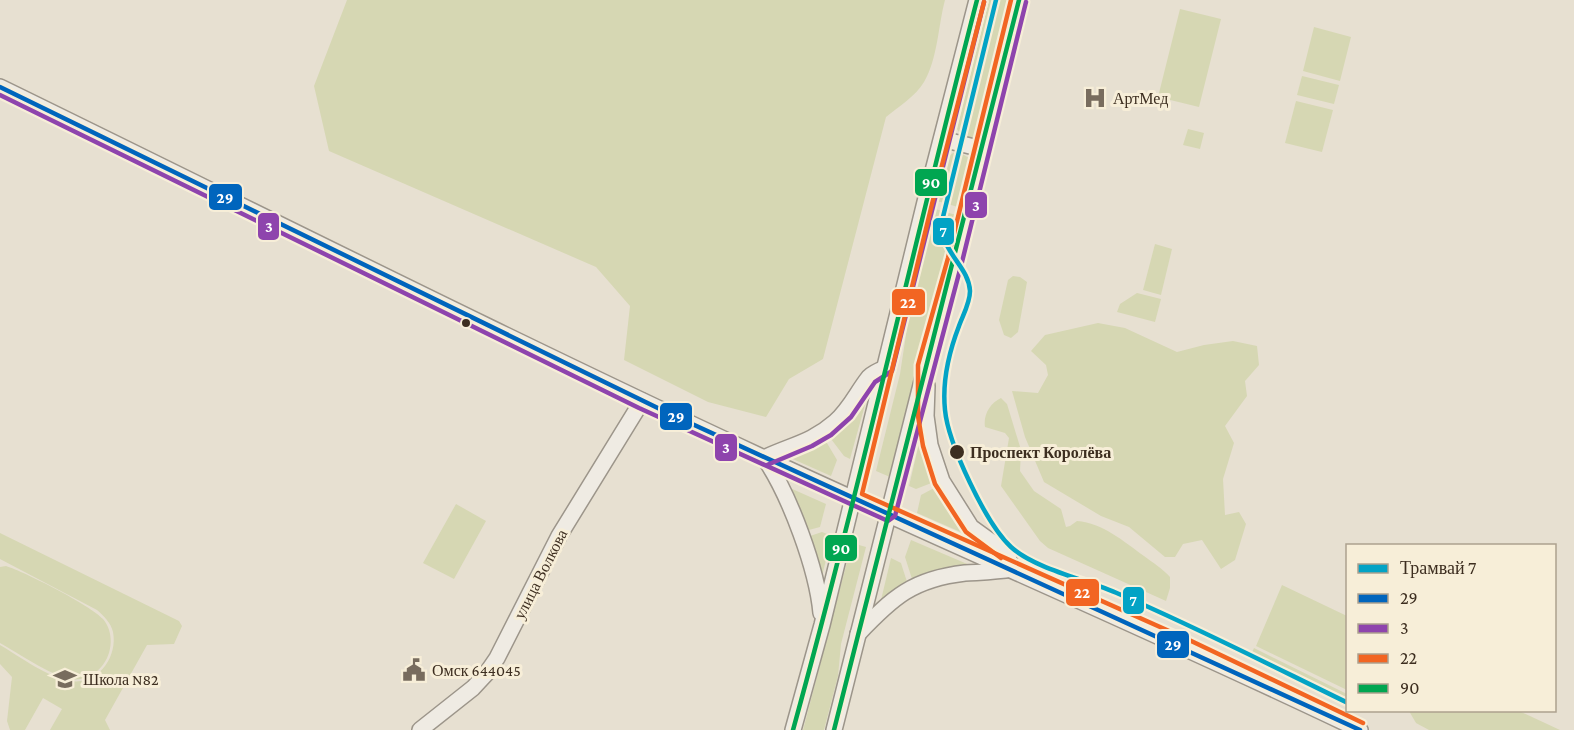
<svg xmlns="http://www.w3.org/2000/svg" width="1574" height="730" viewBox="0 0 1574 730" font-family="'Crimson Pro',serif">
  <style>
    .green { fill: #d6d7b3 }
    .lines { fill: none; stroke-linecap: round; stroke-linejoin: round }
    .secondary-casing { stroke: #9c958a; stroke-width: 18 }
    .secondary { stroke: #efebe3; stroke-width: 15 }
    .bus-1-casing { stroke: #f7eed8; stroke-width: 9 }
    .bus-2-casing { stroke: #f7eed8; stroke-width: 9 }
    .bus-3-casing { stroke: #f7eed8; stroke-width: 9 }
    .bus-4-casing { stroke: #f7eed8; stroke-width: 9 }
    .bus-1 { stroke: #0065bd; stroke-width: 4.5 }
    .bus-2 { stroke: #8e44ad; stroke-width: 4.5 }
    .bus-3 { stroke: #f26522; stroke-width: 4.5 }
    .bus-4 { stroke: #00a651; stroke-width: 4.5 }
    .tram-1-casing { stroke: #f7eed8; stroke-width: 9 }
    .tram-1 { stroke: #03a3c5; stroke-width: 4.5 }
    .bus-dot { fill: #3d2e20; stroke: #f7eed8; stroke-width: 2 }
    .labels { text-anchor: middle; stroke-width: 6; stroke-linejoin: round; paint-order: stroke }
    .poi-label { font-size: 16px; fill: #3d2e20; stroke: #f7eed8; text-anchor: start }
    .stop-label { font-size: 16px; font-weight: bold; fill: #3d2e20; stroke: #f7eed8; text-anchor: start }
    .street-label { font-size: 16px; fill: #3d2e20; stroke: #f7eed8 }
    .line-badge { stroke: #f7eed8; stroke-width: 2 }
    .badge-label { font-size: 16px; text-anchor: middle; font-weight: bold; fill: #fff }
  </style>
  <rect width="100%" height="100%" fill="#e7e0d1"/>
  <g class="green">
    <path d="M 347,0 L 945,0 C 938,26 938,58 924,82 C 916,96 898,107 886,117 L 823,359 L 789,379 L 766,417 L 708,402 L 624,360 L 630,306 L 596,267 L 329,151 L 314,86 Z"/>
    <polygon points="989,0 1010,0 977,135 967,139 963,138 957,129"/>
    <polygon points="1180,9 1221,19 1199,107 1158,97"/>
    <polygon points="1314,27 1351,37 1340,81 1303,71"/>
    <polygon points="1302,76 1339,85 1334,104 1297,95"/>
    <polygon points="1296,101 1333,110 1322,152 1285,143"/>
    <polygon points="1188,129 1204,133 1200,149 1183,145"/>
    <polygon points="959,152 969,158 970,163 958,207 937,201 948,157 953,153"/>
    <polygon points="935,209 956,215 890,477 876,471 900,374 909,315"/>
    <polygon points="1155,244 1172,249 1161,295 1143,290"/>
    <polygon points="1013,276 1020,277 1027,282 1018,332 1011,338 1004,335 999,320 1008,280"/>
    <polygon points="1137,293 1161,299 1155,322 1117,312 1120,304"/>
    <polygon points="1098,323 1125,328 1177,352 1204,345 1233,341 1257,346 1259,365 1245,381 1247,396 1225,426 1234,443 1223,479 1225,515 1239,512 1246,524 1235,560 1221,569 1202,540 1183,544 1175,557 1165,557 1129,527 1101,516 1044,482 1025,437 1012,391 1038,393 1048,375 1046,365 1031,351 1045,335"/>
    <polygon points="868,394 850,459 844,456 828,435 849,418"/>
    <path d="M 1001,398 L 1007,404 L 1021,450 L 1020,471 L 1034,491 L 1061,509 L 1066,527 L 1070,526 L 1077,521 C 1103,523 1123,541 1144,556 C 1153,563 1162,568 1170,577 L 1170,588 L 1166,601 L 1048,548 L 1040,541 L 1001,486 L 1009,438 L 1005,433 L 985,427 C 983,415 990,403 1001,398 Z"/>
    <polygon points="921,435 925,456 934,482 916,489 909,486"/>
    <polygon points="824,438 837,460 831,476 786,456 801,451"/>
    <polygon points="936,487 954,516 972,537 917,513 921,495"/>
    <polygon points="790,488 826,504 820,527 805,531"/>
    <polygon points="456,504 486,521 454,579 423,563"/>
    <polygon points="822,532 832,536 821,580 807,537"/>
    <path d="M 0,533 L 179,621 L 182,626 L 174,644 L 147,645 L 105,720 L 110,730 L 50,730 L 62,709 L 43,698 L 25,730 L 10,730 L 7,721 L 12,677 L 0,664 L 0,645 C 20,657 49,678 71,681 C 98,685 118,657 113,632 C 111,623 104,616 97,610 L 0,559 Z"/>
    <polygon points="911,540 979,569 933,573 912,579 905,557"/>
    <polygon points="852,543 866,547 841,644 838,676 824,730 803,730"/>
    <polygon points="891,558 901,563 907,582 881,600"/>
    <path d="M 6,566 C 25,572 90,605 103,619 C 114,632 113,653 102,666 C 95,675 82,681 70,679 C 50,675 18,653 0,643 L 0,567 Z"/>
    <polygon points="1282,585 1347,616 1347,690 1256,646"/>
    <polygon points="1254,648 1347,694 1347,706 1249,659"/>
    <polygon points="1409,711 1519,711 1560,730 1429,730 1416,723"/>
  </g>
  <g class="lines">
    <g class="secondary-casing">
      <g id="secondary">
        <path d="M 0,87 C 254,211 506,338 762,457 C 960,549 1162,635 1360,730"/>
        <polyline points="942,139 982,149"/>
        <polyline points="927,386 926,416 930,445 942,481 971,527 1007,553 1012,569"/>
        <path d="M 764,458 C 791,445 811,443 835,422 C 850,409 857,392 869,377 C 873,373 880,370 885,368"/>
        <path d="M 765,459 C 790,496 817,569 821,613"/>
        <path d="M 858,634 C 893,597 913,579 965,573 C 982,572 996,572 1012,569"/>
        <polyline points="420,730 473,688 486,674 497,658 559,536 642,401"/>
        <polyline points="793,730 822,625 925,202 977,0"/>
        <polyline points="834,730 926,365 955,260 1019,0"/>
      </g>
    </g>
    <use href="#secondary" class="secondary"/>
    <g class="bus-1-casing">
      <polyline id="bus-1" points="0,87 666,412 1360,730"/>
    </g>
    <g class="bus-2-casing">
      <g id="bus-2">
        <polyline points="0,95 639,408 888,521 895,516 962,262 1026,2"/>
        <polyline points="767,465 812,446 831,435 851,417 875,382 892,371 984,2"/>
      </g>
    </g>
    <g class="bus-3-casing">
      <g id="bus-3">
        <polyline points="984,2 932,204 862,494 1187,639 1363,723"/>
        <polyline points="1001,558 966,532 935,484 923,446 918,416 918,365 948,258 1011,0"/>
      </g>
    </g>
    <g class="bus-4-casing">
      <g id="bus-4">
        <path d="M 793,730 C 860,488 914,243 977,0"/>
        <path d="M 834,730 C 895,487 959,244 1019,0"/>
      </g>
    </g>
    <use href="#bus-1" class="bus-1"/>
    <use href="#bus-2" class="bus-2"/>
    <use href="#bus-3" class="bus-3"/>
    <use href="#bus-4" class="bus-4"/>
    <g class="tram-1-casing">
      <path id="tram-1" d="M 996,0 L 942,221 C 943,229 943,236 946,243 C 953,260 969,272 970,291 C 970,303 963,315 959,326 C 949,352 942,381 945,410 C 948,443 986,524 1011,547 C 1035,569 1088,580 1119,594 C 1196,627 1272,666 1348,703"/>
    </g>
    <use href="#tram-1" class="tram-1"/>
  </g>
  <defs>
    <g id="hospital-bare" transform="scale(1.8)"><path d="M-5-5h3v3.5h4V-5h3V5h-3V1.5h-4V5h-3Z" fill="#786c5e" stroke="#f7eed8" stroke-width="2.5" paint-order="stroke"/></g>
    <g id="civic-bare" transform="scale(1.8)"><path d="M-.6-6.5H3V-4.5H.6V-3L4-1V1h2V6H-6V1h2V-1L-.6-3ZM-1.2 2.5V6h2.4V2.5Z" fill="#786c5e" stroke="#f7eed8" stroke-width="2.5" paint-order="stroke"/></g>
    <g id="school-bare" transform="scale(1.8)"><path d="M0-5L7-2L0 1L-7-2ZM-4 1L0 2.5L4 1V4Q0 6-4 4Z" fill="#786c5e" stroke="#f7eed8" stroke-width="2.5" paint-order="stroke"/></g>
  </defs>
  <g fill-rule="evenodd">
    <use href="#hospital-bare" x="1095" y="98"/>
    <use href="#civic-bare" x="414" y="670"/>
    <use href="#school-bare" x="65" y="679"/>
  </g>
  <g class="bus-dot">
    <circle cx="466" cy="323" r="5"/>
    <circle cx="957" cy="452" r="8"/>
  </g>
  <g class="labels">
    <g class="poi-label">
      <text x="1113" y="104">АртМед</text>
      <text x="432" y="676">Омск 644045</text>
      <text x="83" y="685">Школа N82</text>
    </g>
    <g class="stop-label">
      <text x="970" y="458">Проспект Королёва</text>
    </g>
    <g class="street-label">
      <text transform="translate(540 574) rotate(-63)" y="6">улица Волкова</text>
    </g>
  </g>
  <g class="line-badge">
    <rect x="914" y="168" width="34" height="29" rx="6" fill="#00a651"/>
    <rect x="208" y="183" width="35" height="28" rx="6" fill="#0065bd"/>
    <rect x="964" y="191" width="24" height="28" rx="6" fill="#8e44ad"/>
    <rect x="257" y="212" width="23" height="29" rx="6" fill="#8e44ad"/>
    <rect x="932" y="217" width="23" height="29" rx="6" fill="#03a3c5"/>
    <rect x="891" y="288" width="35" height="28" rx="6" fill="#f26522"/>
    <rect x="659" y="402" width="34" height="29" rx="6" fill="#0065bd"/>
    <rect x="714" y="433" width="24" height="29" rx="6" fill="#8e44ad"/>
    <rect x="824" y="534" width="34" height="28" rx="6" fill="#00a651"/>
    <rect x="1065" y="578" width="35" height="29" rx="6" fill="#f26522"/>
    <rect x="1122" y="586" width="23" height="29" rx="6" fill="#03a3c5"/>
    <rect x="1156" y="630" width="34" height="29" rx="6" fill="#0065bd"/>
  </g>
  <g class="badge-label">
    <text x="931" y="188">90</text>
    <text x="225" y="203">29</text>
    <text x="976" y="211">3</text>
    <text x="269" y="232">3</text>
    <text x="943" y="237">7</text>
    <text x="908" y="308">22</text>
    <text x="676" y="422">29</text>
    <text x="726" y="453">3</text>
    <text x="841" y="554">90</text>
    <text x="1082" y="598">22</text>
    <text x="1133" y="606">7</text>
    <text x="1173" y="650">29</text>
  </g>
  <rect x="1346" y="544" width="210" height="168" fill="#f7eed8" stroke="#ada18e" stroke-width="1.5"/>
  <rect x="1358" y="564" width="30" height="9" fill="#03a3c5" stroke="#ada18e" stroke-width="1.5"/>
  <text x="1400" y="574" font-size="18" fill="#3d2e20">Трамвай 7</text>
  <rect x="1358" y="594" width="30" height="9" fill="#0065bd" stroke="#ada18e" stroke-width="1.5"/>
  <text x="1400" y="604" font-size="18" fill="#3d2e20">29</text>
  <rect x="1358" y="624" width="30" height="9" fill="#8e44ad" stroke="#ada18e" stroke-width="1.5"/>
  <text x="1400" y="634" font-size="18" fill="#3d2e20">3</text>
  <rect x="1358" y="654" width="30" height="9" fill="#f26522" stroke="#ada18e" stroke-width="1.5"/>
  <text x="1400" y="664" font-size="18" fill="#3d2e20">22</text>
  <rect x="1358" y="684" width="30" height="9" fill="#00a651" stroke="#ada18e" stroke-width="1.5"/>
  <text x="1400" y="694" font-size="18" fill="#3d2e20">90</text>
</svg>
